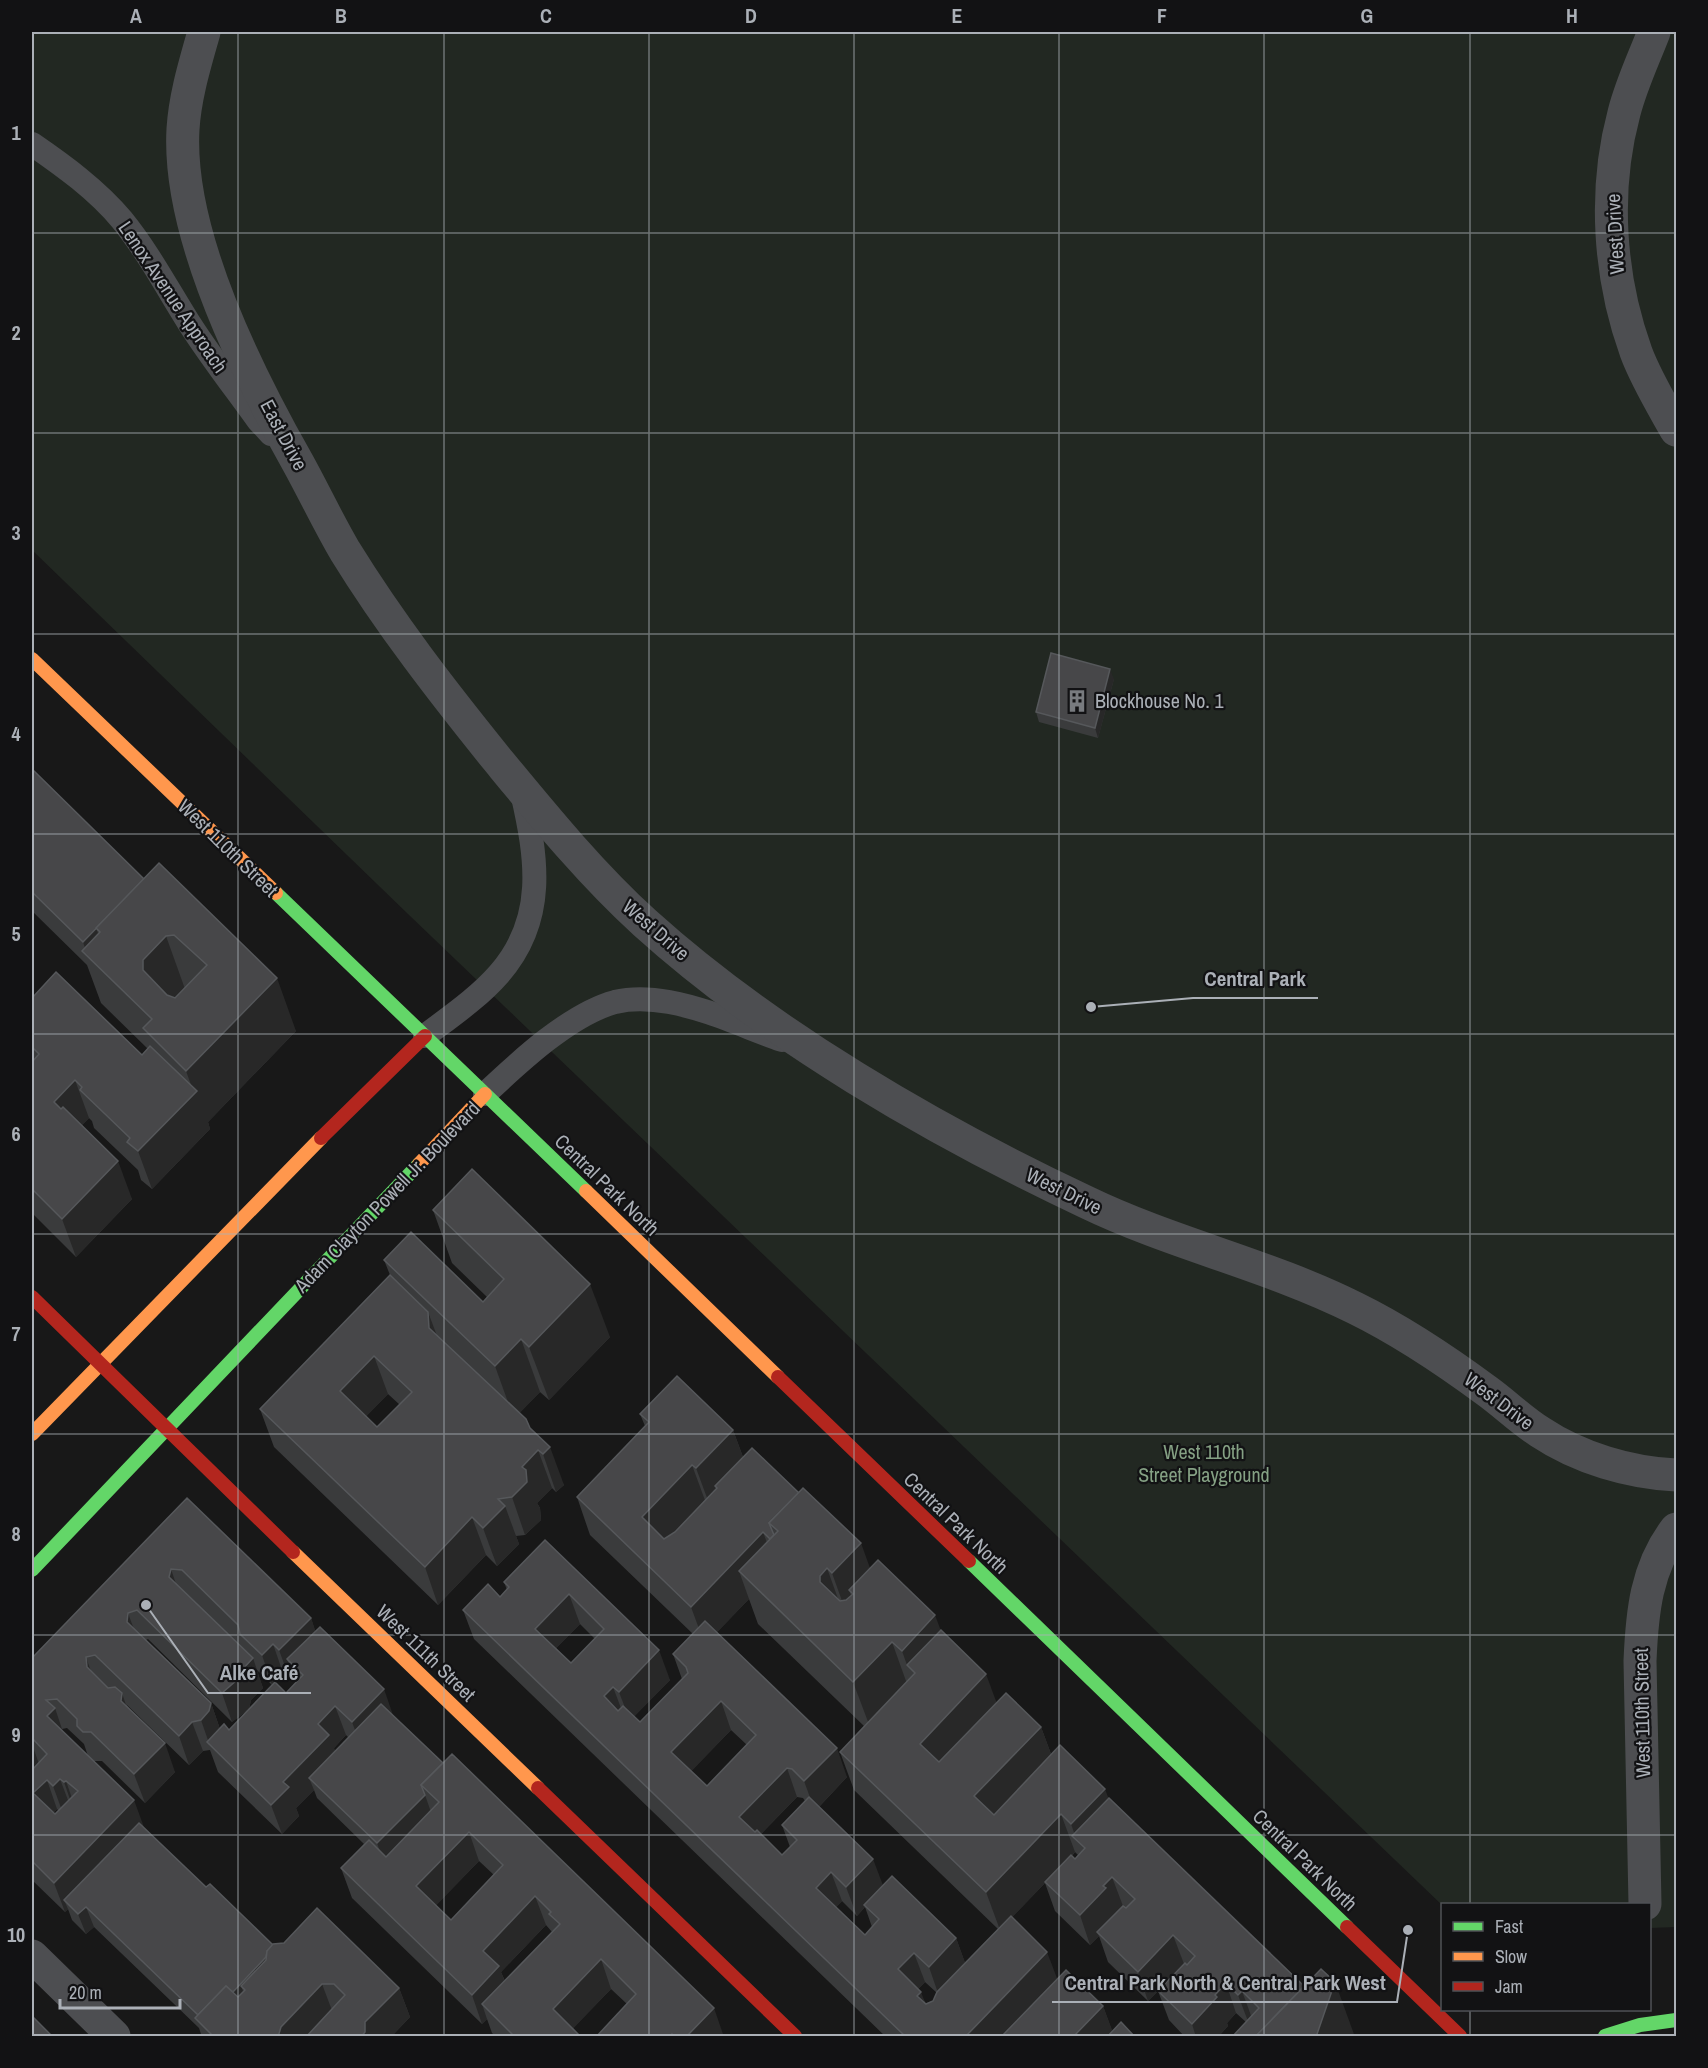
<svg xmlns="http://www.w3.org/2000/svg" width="1708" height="2068" viewBox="0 0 1708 2068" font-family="'Archivo Narrow',sans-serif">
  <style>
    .green { fill: #222822 }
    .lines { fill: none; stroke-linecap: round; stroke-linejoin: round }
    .lane { stroke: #4d4e51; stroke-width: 24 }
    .street { stroke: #4d4e51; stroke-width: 33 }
    .fast { stroke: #63d668; stroke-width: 14 }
    .slow { stroke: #ff974d; stroke-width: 14 }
    .jam { stroke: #b3261e; stroke-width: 14 }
    .wall { fill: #3a3b3c; fill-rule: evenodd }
    .shaded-wall { fill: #282828 }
    .building { fill: #474749; stroke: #56585b; stroke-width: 1.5; fill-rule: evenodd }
    .grid { fill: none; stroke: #abb0b7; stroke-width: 1.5; stroke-opacity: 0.55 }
    .labels { text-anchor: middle; stroke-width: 4.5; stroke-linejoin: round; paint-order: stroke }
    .street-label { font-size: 20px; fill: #abb0b7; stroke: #121214 }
    .poi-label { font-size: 20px; fill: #abb0b7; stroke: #121214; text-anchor: start }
    .park-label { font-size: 20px; fill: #85a184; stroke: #121214 }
    .leader { fill: none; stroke: #abb0b7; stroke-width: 2 }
    .callout-dot { fill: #abb0b7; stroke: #121214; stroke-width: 2 }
    .callout-label { font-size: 21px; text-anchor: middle; font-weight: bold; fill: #abb0b7; stroke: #121214; stroke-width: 4.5; stroke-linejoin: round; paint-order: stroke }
    .neatline { fill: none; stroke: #abb0b7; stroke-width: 2 }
    .grid-label { font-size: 20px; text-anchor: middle; font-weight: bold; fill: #abb0b7 }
  </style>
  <rect width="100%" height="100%" fill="#181818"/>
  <polygon class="green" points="32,32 1676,32 1676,1927 1650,1928 1650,1904 1442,1905 408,914 32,550"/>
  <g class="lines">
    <g class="lane">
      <path d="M 32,144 C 64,166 97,190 122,220 C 148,252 167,288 189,323 C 210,356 235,388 258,420 L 271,434"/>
      <path d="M 425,1036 C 450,1017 478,998 499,974 C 547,919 537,858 522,792"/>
      <path d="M 485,1094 C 518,1063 570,1014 615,1002 C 632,998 652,999 669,1002 C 708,1009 745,1027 782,1040"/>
    </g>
    <g class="street">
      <path d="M 204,32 C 195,64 185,96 183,129 C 177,234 247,373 298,463 C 314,492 328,522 345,551 C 390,624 442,691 496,758 C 543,815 590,873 645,923 C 769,1035 935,1131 1086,1202 C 1173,1244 1269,1265 1355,1308 C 1402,1331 1445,1360 1487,1391 C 1505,1404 1521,1420 1540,1432 C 1579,1458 1630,1473 1676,1475"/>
      <path d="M 1654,32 C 1644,58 1631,85 1624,113 C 1603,191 1609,277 1636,352 C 1646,379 1662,405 1676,430"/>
      <path d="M 1645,1904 L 1640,1661 C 1642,1613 1646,1568 1676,1529"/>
      <polyline points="32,1956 114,2036"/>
    </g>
    <g class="fast">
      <polyline points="276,893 586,1191"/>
      <polyline points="969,1561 1347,1927"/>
      <polyline points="32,1570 419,1164"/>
      <polyline points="1605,2036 1640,2025 1676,2020"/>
    </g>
    <g class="slow">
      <polyline points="32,659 276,893"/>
      <polyline points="419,1164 485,1094"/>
      <polyline points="586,1191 778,1377"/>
      <polyline points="32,1434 321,1138"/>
      <polyline points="293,1552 538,1788"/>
    </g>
    <g class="jam">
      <polyline points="321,1138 425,1036"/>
      <polyline points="32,1297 293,1552"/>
      <polyline points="778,1377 969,1561"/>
      <polyline points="538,1788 795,2036"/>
      <polyline points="1347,1927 1460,2036"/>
    </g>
  </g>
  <g class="wall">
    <polygon points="1114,679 1098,738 1039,722 1036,712"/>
    <polygon points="32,769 296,1031 208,1122 210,1129 152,1189 141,1180 138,1170 94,1128 92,1121 89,1118 82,1125 132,1199 76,1257 32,1213 32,998 142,1055 148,1049 101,1003 87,965 32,911"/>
    <path d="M 433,1210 L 610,1337 L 549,1400 L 540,1392 L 519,1413 L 530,1428 L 564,1485 L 556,1492 L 552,1488 L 537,1503 L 540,1508 L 541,1520 L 525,1535 L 516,1536 L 519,1544 L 497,1566 L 486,1555 L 438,1605 L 274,1447 L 260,1409 L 390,1275 L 384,1260 L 483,1302 L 487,1297 L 452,1263 ZM 388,1394 L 400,1405 L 377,1427 L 366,1416 Z"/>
    <path d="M 640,1414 L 733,1430 L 743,1457 L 941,1630 L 997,1703 L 1041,1727 L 1051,1754 L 1109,1798 L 1304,1986 L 1335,1982 L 1246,2022 L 1236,2013 L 1227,2023 L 1228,2026 L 1218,2037 L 1185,2037 L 1169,2020 L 1158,1991 L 1148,2001 L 1108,1962 L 1099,1936 L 1090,1945 L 1055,1911 L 1045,1883 L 1012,1917 L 1057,1979 L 1103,2006 L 1112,2031 L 1135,2037 L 886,2037 L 474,1639 L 463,1610 L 500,1597 L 507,1590 L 504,1582 L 545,1540 L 670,1680 L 634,1716 L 640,1722 L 682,1679 L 673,1654 L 693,1634 L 590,1535 L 577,1497 L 645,1426 ZM 749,1599 L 758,1624 L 864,1726 L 840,1752 L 854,1790 L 998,1929 L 965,1963 L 956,1938 L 883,1886 L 819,1807 L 847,1777 L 717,1632 ZM 580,1624 L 595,1639 L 571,1663 L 556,1648 ZM 731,1730 L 747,1745 L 707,1786 L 691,1771 ZM 797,1797 L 803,1798 L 805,1801 L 782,1825 L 790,1847 L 782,1855 L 761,1834 ZM 1075,1852 L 1078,1855 L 1075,1859 L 1072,1856 ZM 842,1901 L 857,1916 L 865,1907 L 872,1927 L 865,1935 L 836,1907 ZM 925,1982 L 937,1993 L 933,2001 L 926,2004 L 918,1989 Z"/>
    <path d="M 187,1498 L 311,1618 L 315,1631 L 394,1716 L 724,2037 L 596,2037 L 627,2004 L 611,1989 L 573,2028 L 581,2037 L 496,2037 L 492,2033 L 487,2019 L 482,2024 L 352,1898 L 341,1868 L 364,1844 L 317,1798 L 314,1790 L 296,1808 L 299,1816 L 282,1834 L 218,1772 L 210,1750 L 203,1751 L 189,1765 L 126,1704 L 175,1772 L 145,1803 L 102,1761 L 94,1761 L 88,1756 L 84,1744 L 67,1728 L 62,1729 L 63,1732 L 144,1828 L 206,1887 L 273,1945 L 399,1988 L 410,2017 L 391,2037 L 202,2037 L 199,2028 L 94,1927 L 86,1934 L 72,1920 L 68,1909 L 65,1912 L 32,1880 L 32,1658 ZM 191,1599 L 192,1599 L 247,1653 ZM 148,1639 L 232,1722 L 249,1709 L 251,1700 L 263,1688 L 256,1669 L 272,1685 L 283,1673 L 290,1680 L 293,1676 L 296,1683 L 286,1693 L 229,1730 L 220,1729 L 211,1703 L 146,1640 ZM 346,1735 L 349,1738 L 335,1752 L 334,1748 ZM 57,1809 L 59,1811 L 55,1814 L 53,1813 ZM 479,1861 L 494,1875 L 451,1920 L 436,1905 ZM 546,1925 L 552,1932 L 505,1981 L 501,1972 Z"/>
  </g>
  <g class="shaded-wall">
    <polygon points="1110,669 1114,679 1098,738 1095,728"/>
    <polygon points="144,879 96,928 107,957 88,957 83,942"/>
    <polygon points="166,936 185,989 163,1013 143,970 143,960"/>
    <polygon points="277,978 296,1031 208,1122 210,1129 152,1189 138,1151 194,1093 186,1071"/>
    <polygon points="75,1080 89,1118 68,1140 54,1102"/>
    <polygon points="118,1161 132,1199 76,1257 62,1219"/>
    <polygon points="590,1284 610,1337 549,1400 529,1347"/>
    <polygon points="428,1312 442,1349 429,1328"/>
    <polygon points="521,1339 540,1392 514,1419 495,1366"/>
    <polygon points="374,1356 388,1394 354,1429 340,1391"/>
    <polygon points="733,1430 747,1468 717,1488 715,1486 719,1496 710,1506 696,1468"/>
    <polygon points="550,1447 564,1485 556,1492 543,1454"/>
    <polygon points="538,1450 552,1488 537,1503 540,1508 541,1520 525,1535 512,1497 522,1467"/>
    <polygon points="692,1465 706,1503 656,1555 642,1517"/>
    <polygon points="505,1506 519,1544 497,1566 483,1528"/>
    <polygon points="472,1517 486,1555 438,1605 425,1567"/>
    <polygon points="763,1532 777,1570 739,1571 749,1599 705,1645 691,1607"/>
    <polygon points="861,1543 880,1596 853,1594 849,1590 859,1618 851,1626 832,1573"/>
    <polygon points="827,1568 846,1621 820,1582 820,1576"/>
    <polygon points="171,1569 181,1599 169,1577"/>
    <polygon points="569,1594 580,1624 546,1658 535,1629"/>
    <polygon points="128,1613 139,1643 127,1622"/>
    <polygon points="935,1615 955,1668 915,1673 907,1665 902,1651"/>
    <polygon points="311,1618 321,1647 287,1659 293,1676 290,1680 279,1650"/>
    <polygon points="892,1642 911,1695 873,1735 853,1682"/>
    <polygon points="273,1644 283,1673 272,1685 262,1655"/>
    <polygon points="659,1650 670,1680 630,1721 619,1692"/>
    <polygon points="86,1657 96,1686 87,1667"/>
    <polygon points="253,1658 263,1688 251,1700 249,1709 232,1722 222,1693"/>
    <polygon points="986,1674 1000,1712 934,1782 920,1744"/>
    <polygon points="613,1687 624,1716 604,1696"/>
    <polygon points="384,1689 394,1718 363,1751 352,1722"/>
    <polygon points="122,1693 132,1723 121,1701"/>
    <polygon points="721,1701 731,1730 682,1781 671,1752"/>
    <polygon points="211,1703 221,1732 210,1746 201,1720"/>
    <polygon points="335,1706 346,1735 334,1748 340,1764 309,1778 314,1790 296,1808 299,1816 282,1834 271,1805 283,1782 318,1724"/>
    <polygon points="55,1708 65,1738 47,1716"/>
    <polygon points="192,1722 203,1751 189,1765 179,1736"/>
    <polygon points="1041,1727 1055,1765 988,1834 974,1796"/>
    <polygon points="165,1743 175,1772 145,1803 134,1774"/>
    <polygon points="32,1744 39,1764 32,1771"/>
    <polygon points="837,1748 847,1777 815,1811 804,1781"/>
    <polygon points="787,1768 797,1797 749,1846 739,1817"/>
    <polygon points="60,1779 71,1808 64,1816 53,1786"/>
    <polygon points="47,1780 57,1809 44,1823 33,1793"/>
    <polygon points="66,1781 76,1810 74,1811 64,1782"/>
    <polygon points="1105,1789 1119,1827 1085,1848 1077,1841 1071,1824"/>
    <polygon points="425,1795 432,1815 384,1863 377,1843"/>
    <polygon points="134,1800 145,1830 64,1900 68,1909 65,1912 54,1883"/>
    <polygon points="1061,1814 1075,1852 1000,1930 986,1892"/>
    <polygon points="469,1832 479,1861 427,1915 416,1886"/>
    <polygon points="873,1859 884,1888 864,1905 865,1907 857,1916 846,1887"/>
    <polygon points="831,1872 842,1901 827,1917 816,1888"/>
    <polygon points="1112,1877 1123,1906 1097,1932 1099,1936 1090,1945 1080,1915"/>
    <polygon points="535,1896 546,1925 501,1972 510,1995 482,2004 487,2019 482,2024 472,1995 483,1951"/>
    <polygon points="86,1907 94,1927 86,1934 78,1914"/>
    <polygon points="1173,1935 1184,1964 1148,2001 1138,1972"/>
    <polygon points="956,1938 967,1968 939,1996 929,1967"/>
    <polygon points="276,1948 245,1990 241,1986 248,2004 205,2021"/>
    <polygon points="1047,1952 1058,1981 1004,2037 967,2037 967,2035"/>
    <polygon points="914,1953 925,1982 909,1998 898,1969"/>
    <polygon points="601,1959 611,1989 565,2037 553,2009"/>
    <polygon points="1335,1982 1355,2037 1316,2037"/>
    <polygon points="1226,1983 1236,2013 1227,2023 1228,2026 1218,2037 1196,2037 1192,2024 1215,1995"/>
    <polygon points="322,1984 333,2013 311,2037 278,2037 281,2027"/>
    <polygon points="399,1988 410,2017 391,2037 361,2037 365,2022"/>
    <polygon points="1242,1991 1253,2021 1249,2024 1238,1995"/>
    <polygon points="921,1992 932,2021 917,1996"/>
    <polygon points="1103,2006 1114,2035 1113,2037 1073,2037"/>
    <polygon points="714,2008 724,2037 686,2037"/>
  </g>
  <g class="building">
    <polygon points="1051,653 1110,669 1095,728 1036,712"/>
    <polygon points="32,769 144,879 83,942 32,892"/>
    <path d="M 159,863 L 277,978 L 186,1071 L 143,1028 L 152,1019 L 82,951 L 100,932 L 96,928 ZM 174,935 L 207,965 L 175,998 L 167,995 L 143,970 L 143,960 L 166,936 Z"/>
    <polygon points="56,972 142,1055 150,1046 197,1091 138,1151 127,1142 130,1138 80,1090 82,1087 75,1080 54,1102 61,1109 63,1107 118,1161 62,1219 32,1189 32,1062 39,1054 32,1047 32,998"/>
    <polygon points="472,1169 590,1284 529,1347 521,1339 495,1366 384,1260 411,1232 483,1302 504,1279 433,1210"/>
    <path d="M 390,1275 L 428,1312 L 429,1328 L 526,1419 L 530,1428 L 550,1447 L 543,1454 L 538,1450 L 522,1467 L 526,1470 L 527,1482 L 512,1497 L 498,1499 L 505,1506 L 483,1528 L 472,1517 L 425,1567 L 260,1409 ZM 374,1356 L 412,1392 L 377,1427 L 340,1391 Z"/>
    <polygon points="677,1376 733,1430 696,1468 692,1465 642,1517 664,1539 675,1532 717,1488 715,1486 752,1448 799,1493 769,1523 774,1535 770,1539 763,1532 691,1607 577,1497 649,1422 640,1414"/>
    <polygon points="803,1488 861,1543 832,1573 827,1568 820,1576 820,1582 840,1601 846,1600 853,1594 849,1590 878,1560 935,1615 902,1651 892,1642 853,1682 739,1571 778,1531 769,1523"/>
    <path d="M 187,1498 L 311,1618 L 279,1650 L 273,1644 L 262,1655 L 240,1634 L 238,1625 L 182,1570 L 171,1569 L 169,1577 L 253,1658 L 241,1671 L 238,1679 L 222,1693 L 137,1610 L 128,1613 L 127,1622 L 211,1703 L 209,1711 L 201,1720 L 192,1722 L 179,1736 L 95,1655 L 86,1657 L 87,1667 L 108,1688 L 115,1687 L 122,1693 L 121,1701 L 165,1743 L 134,1774 L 91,1732 L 83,1732 L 77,1726 L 77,1719 L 57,1699 L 46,1700 L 55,1708 L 47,1716 L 134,1800 L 54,1883 L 32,1861 L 32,1770 L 47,1754 L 32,1738 L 32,1658 ZM 60,1779 L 64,1782 L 66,1781 L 78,1791 L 55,1814 L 33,1793 L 47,1780 L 53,1786 Z"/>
    <path d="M 545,1540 L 659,1650 L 619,1692 L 613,1687 L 604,1696 L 618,1711 L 623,1706 L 640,1722 L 688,1673 L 686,1667 L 673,1654 L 705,1621 L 837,1748 L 804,1781 L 792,1769 L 787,1768 L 739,1817 L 755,1832 L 757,1830 L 782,1855 L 797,1840 L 782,1825 L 809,1797 L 873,1859 L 846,1887 L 831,1872 L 816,1888 L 865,1935 L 879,1919 L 864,1905 L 892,1876 L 956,1938 L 929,1967 L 914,1953 L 898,1969 L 921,1992 L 917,1996 L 926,2004 L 933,2001 L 937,1992 L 1011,1916 L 1047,1952 L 967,2035 L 967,2037 L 906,2037 L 463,1610 L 488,1584 L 500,1597 L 509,1587 L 504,1582 ZM 569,1594 L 604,1629 L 571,1663 L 535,1629 ZM 721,1701 L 756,1735 L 707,1786 L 671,1752 Z"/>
    <polygon points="320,1627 384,1689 352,1722 335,1706 318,1724 329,1735 283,1782 289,1787 271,1805 207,1742 224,1724 229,1730 275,1682 286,1693 303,1675 287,1659"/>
    <polygon points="941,1630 986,1674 920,1744 939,1762 1006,1693 1041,1727 974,1796 994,1815 1060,1745 1105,1789 1071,1824 1061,1814 986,1892 840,1752 915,1673 907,1665"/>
    <polygon points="381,1704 443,1763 421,1785 425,1795 377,1843 309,1778"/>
    <path d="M 452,1754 L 714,2008 L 686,2037 L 674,2037 L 672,2034 L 669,2037 L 596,2037 L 636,1994 L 601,1959 L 553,2009 L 581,2037 L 515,2037 L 482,2004 L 560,1924 L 549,1914 L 551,1912 L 535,1896 L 483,1951 L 499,1966 L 472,1995 L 341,1868 L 369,1840 L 386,1857 L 439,1802 L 421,1785 ZM 469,1832 L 503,1865 L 451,1920 L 416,1886 Z"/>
    <polygon points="1109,1798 1304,1986 1255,2037 1232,2037 1259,2008 1242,1991 1238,1995 1226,1983 1215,1995 1217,1997 1192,2024 1158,1991 1185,1963 1187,1965 1195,1956 1173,1935 1138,1972 1097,1932 1123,1906 1126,1908 1135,1899 1112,1877 1103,1886 1106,1888 1080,1915 1045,1882 1071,1855 1075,1859 1085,1848 1072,1836"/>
    <polygon points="139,1823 206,1887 210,1884 273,1945 267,1951 266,1957 233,1992 226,1986 198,2015 86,1907 78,1914 64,1900"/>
    <polygon points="317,1908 399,1988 365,2022 365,2032 361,2037 306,2037 345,1995 334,1984 322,1984 281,2027 278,2037 214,2037 195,2018 226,1986 238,1997 245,1990 241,1986 266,1960 267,1951 273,1944 284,1943"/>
    <polygon points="1321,1969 1335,1982 1316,2037 1255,2037"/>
    <polygon points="1066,1970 1103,2006 1073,2037 1001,2037"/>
    <polygon points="32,2016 50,2034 48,2037 32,2037"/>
    <polygon points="1121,2022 1135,2037 1107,2037"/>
  </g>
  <path class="grid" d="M 238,32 L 238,2036M 444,32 L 444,2036M 649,32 L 649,2036M 854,32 L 854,2036M 1059,32 L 1059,2036M 1264,32 L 1264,2036M 1470,32 L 1470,1904M 32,233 L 1676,233M 32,433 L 1676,433M 32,634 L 1676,634M 32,834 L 1676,834M 32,1034 L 1676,1034M 32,1234 L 1676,1234M 32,1434 L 1676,1434M 32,1635 L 1676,1635M 32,1835 L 1676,1835M 1470,2010 L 1470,2036"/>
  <defs>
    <g id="building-bare" transform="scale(1.8)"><path d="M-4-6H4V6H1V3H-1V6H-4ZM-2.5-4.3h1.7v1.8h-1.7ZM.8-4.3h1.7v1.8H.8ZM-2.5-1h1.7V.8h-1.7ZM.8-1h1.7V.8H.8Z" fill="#787b7f" stroke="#121214" stroke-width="2.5" paint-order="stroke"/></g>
  </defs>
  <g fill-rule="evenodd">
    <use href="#building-bare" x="1077" y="701"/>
  </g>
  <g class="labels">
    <g class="street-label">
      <text transform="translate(1615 234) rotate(-93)" y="7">West Drive</text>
      <text transform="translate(173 297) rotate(56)" y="7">Lenox Avenue Approach</text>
      <text transform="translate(284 435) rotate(62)" y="7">East Drive</text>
      <text transform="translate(228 848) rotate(44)" y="7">West 110th Street</text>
      <text transform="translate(656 930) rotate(41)" y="7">West Drive</text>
      <text transform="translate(607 1185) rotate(44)" y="7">Central Park North</text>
      <text transform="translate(1064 1191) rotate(26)" y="7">West Drive</text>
      <text transform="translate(387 1197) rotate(-46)" y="7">Adam Clayton Powell Jr. Boulevard</text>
      <text transform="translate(1499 1401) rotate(37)" y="7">West Drive</text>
      <text transform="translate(956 1523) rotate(44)" y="7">Central Park North</text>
      <text transform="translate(426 1653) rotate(44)" y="7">West 111th Street</text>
      <text transform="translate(1642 1713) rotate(-91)" y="7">West 110th Street</text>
      <text transform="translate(1305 1860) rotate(44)" y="7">Central Park North</text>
    </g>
    <g class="poi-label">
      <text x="1095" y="708">Blockhouse No. 1</text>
    </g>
    <g class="park-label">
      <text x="1204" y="1459">West 110th<tspan x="1204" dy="23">Street Playground</tspan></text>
    </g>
  </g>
  <path class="leader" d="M1091 1007L1193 998H1318M146 1605L208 1693H311M1408 1930L1397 2002H1052"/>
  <g class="callout-dot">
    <circle cx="1091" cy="1007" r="6"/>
    <circle cx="146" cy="1605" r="6"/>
    <circle cx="1408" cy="1930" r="6"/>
  </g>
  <g class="callout-label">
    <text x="1255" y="986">Central Park</text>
    <text x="259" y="1680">Alke Café</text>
    <text x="1225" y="1990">Central Park North &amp; Central Park West</text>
  </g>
  <rect width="1708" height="2068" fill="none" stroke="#121214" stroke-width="66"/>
  <rect x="1441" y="1903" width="210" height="108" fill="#121214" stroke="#4f5155" stroke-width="1.5"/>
  <rect x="1453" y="1922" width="30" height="9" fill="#63d668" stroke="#4f5155" stroke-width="1.5"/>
  <text x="1495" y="1933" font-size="18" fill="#abb0b7">Fast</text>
  <rect x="1453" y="1952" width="30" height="9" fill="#ff974d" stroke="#4f5155" stroke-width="1.5"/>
  <text x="1495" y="1963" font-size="18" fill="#abb0b7">Slow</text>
  <rect x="1453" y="1982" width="30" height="9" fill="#b3261e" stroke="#4f5155" stroke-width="1.5"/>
  <text x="1495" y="1993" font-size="18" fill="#abb0b7">Jam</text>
  <path d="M60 1999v9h120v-9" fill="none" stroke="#abb0b7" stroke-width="3"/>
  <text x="69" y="1999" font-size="18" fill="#abb0b7" stroke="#121214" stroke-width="4.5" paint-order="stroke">20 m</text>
  <rect x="33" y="33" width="1642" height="2002" class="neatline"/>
  <g class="grid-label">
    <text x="136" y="23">A</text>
    <text x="341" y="23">B</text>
    <text x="546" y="23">C</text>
    <text x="751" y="23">D</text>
    <text x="957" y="23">E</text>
    <text x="1162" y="23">F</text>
    <text x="1367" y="23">G</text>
    <text x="1572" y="23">H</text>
    <text x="16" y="140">1</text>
    <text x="16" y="340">2</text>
    <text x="16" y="540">3</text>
    <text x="16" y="741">4</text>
    <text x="16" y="941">5</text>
    <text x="16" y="1141">6</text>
    <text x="16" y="1341">7</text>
    <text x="16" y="1541">8</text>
    <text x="16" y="1742">9</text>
    <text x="16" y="1942">10</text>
  </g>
</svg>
